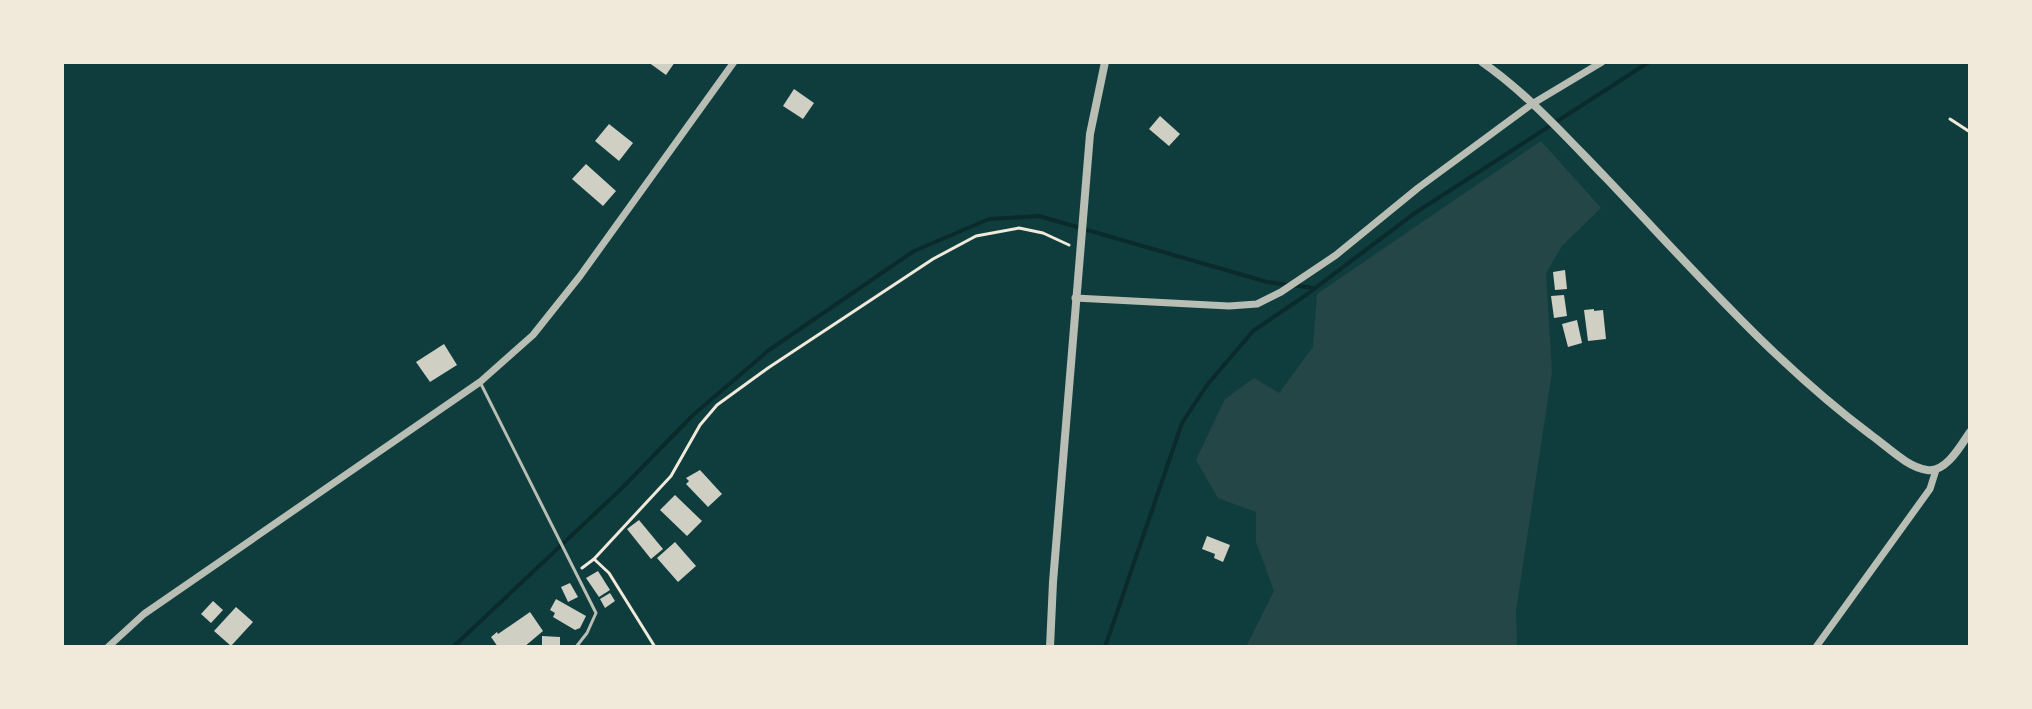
<svg xmlns="http://www.w3.org/2000/svg" width="2032" height="709" font-family="'Fira Sans Condensed',sans-serif">
<style>
.green{fill:#244646}
.lines{fill:none;stroke-linecap:round;stroke-linejoin:round}
.stream{stroke:#0a2a2b;stroke-width:4}
.building{fill:#cfcfc3}
.path{stroke:#f1e9da;stroke-width:3}
.service{stroke:#b8beb3;stroke-width:3}
.minor{stroke:#b8beb3;stroke-width:7}
.tertiary{stroke:#b8beb3;stroke-width:8}
</style>
<rect width="100%" height="100%" fill="#0f3d3e"/>
<polygon class="green" points="1541,141 1601,208 1562,246 1546,273 1552,372 1516,611 1517,647 1246,647 1274,591 1256,542 1256,512 1218,498 1196,460 1225,399 1254,378 1279,393 1313,347 1317,294"/>
<g class="lines">
<g class="stream">
<polyline points="453,647 621,489 693,415 769,350 914,251 989,219 1039,216 1267,282 1314,288"/>
<polyline points="1105,647 1182,423 1207,385 1253,331 1306,295 1415,213 1649,62"/>
</g>
</g>
<g class="building">
<polygon points="648,62 675,62 666,75"/>
<polygon points="794,89 814,103 803,119 783,106"/>
<polygon points="1160,116 1180,134 1169,146 1149,129"/>
<polygon points="609,124 633,143 619,161 595,141"/>
<polygon points="586,164 616,191 603,206 572,179"/>
<polygon points="1565,270 1567,289 1555,290 1553,272"/>
<polygon points="1564,295 1567,316 1554,318 1551,296"/>
<polygon points="1594,309 1594,311 1603,310 1606,339 1588,341 1584,310"/>
<polygon points="1577,320 1582,343 1568,347 1562,324"/>
<polygon points="444,344 457,365 430,382 416,362"/>
<polygon points="700,470 722,494 708,507 686,484 689,481 686,478"/>
<polygon points="675,495 702,521 687,536 660,510"/>
<polygon points="639,520 663,549 651,559 627,529"/>
<polygon points="1207,536 1230,545 1223,562 1214,558 1215,554 1202,549"/>
<polygon points="675,542 696,566 678,582 657,558"/>
<polygon points="598,571 610,590 599,597 586,578"/>
<polygon points="570,583 578,597 568,602 561,587"/>
<polygon points="610,593 615,601 605,608 600,599"/>
<polygon points="556,599 586,616 580,628 575,630 553,617 555,613 550,610"/>
<polygon points="213,601 223,610 211,623 201,614"/>
<polygon points="236,607 253,622 231,646 214,631"/>
<polygon points="530,612 543,631 524,647 498,647 491,637 497,632 498,634"/>
<polygon points="542,636 560,637 560,647 542,647"/>
</g>
<g class="lines">
<g class="path">
<polyline points="1950,119 1970,132"/>
<polyline points="594,559 609,573 655,647"/>
<polyline points="582,568 594,559 671,476 700,425 717,405 768,368 933,259 976,236 1019,228 1043,233 1069,245"/>
</g>
<polyline class="service" points="480,382 596,613 587,633 576,647"/>
<g class="minor">
<polyline points="1075,298 1229,306 1257,304 1281,292 1336,255 1418,188 1532,104 1602,62"/>
<polyline points="108,647 144,614 480,382 533,335 580,276 734,62"/>
<polyline points="1816,647 1930,489 1936,470"/>
</g>
<g class="tertiary">
<path d="M1482 62C1528 94 1567 138 1606 178 1691 267 1772 361 1871 435 1888 447 1907 467 1927 470 1946 473 1961 445 1970 432"/>
<polyline points="1050,647 1053,582 1090,134 1105,62"/>
</g>
</g>
<rect width="2032" height="709" fill="none" stroke="#f1e9da" stroke-width="128"/>
</svg>
